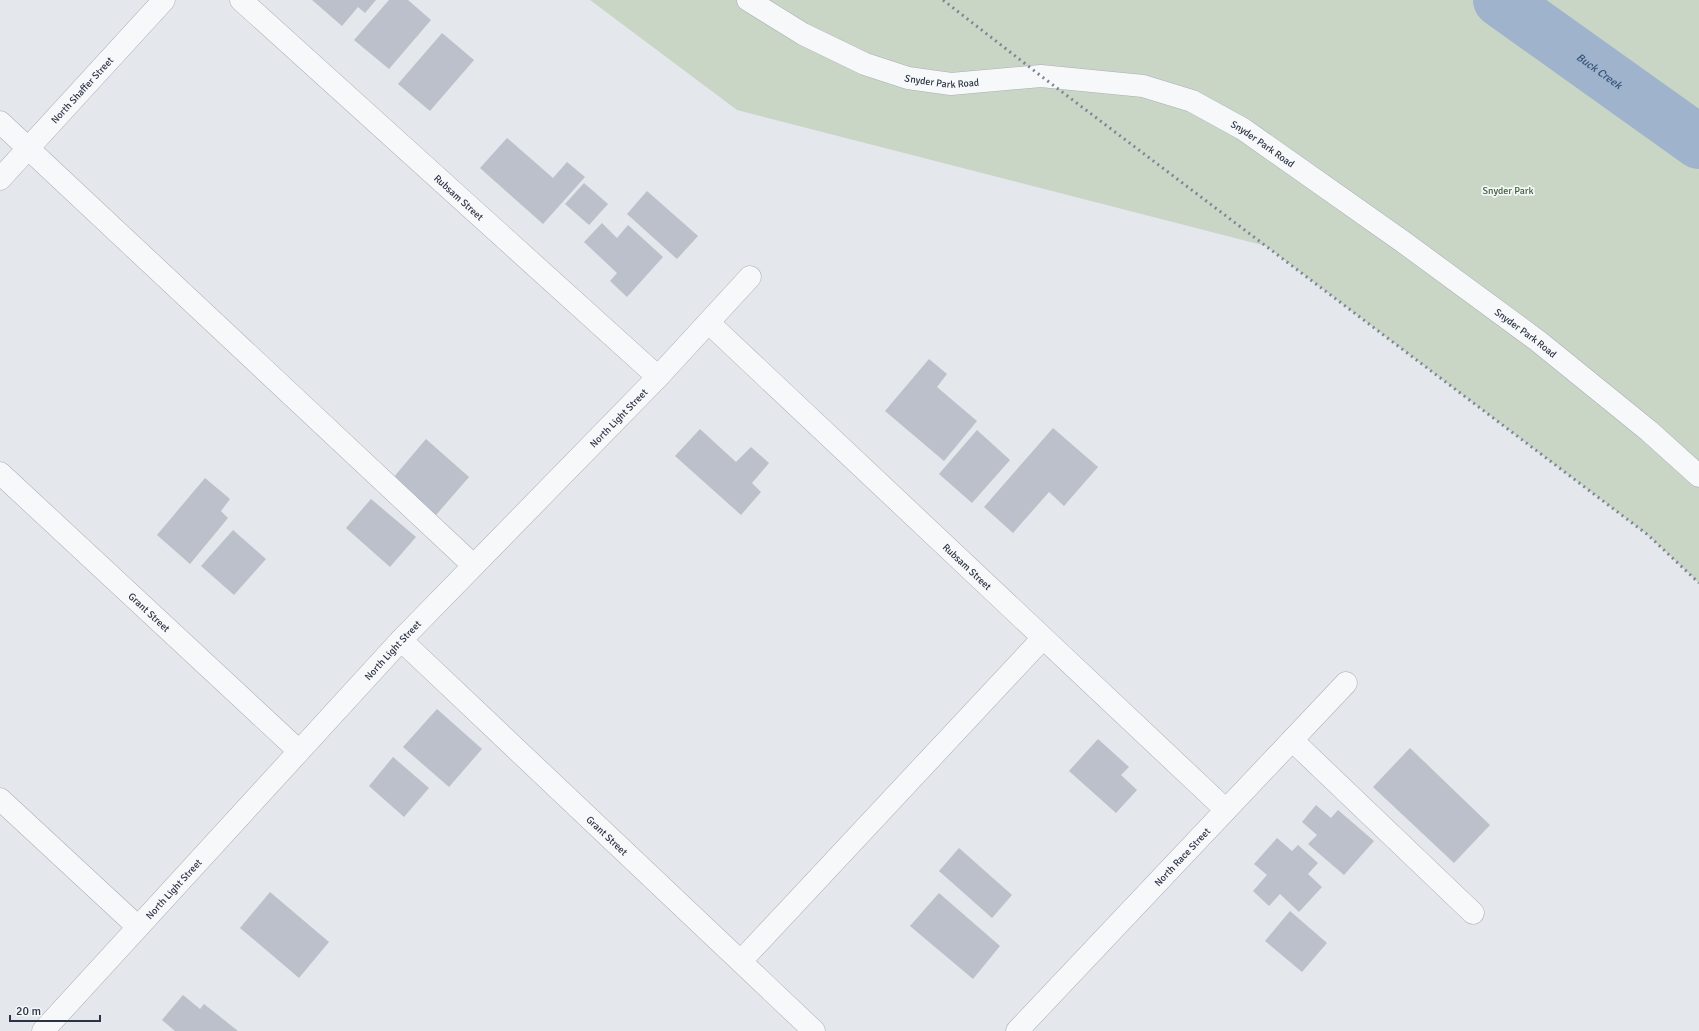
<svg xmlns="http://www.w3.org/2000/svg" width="1699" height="1031" font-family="Signika,sans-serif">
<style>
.green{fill:#c9d6c5}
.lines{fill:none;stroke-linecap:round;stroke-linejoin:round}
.river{stroke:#9fb4cc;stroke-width:54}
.building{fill:#bbc0ca}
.minor-casing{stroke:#a9aeb7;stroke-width:23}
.minor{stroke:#f7f8fa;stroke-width:22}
.rail{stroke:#7d8696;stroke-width:3;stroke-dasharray:2 4;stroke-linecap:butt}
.labels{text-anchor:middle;stroke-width:3.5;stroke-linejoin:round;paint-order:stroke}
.street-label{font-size:10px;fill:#2b3445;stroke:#f4f6f9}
.park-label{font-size:10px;fill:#3f6138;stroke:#f4f6f9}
.water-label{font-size:11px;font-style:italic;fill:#34527a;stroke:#f4f6f9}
</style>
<rect width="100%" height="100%" fill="#e4e7ec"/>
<polygon class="green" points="590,0 1699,0 1699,583 1648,535 1266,246 737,110"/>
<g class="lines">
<path class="river" id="s1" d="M1500 0 1699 142"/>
</g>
<g class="building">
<polygon points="312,0 376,0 365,13 358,7 342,26"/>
<polygon points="389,0 408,0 431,20 389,69 354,40"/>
<polygon points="442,33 474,60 430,111 398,84"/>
<polygon points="507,138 553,178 567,162 585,177 543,224 480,168"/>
<polygon points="584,183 608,204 589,225 565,204"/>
<polygon points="647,191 698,236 677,259 627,214"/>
<polygon points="602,223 617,238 628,225 663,257 627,297 610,281 617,273 584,242"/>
<polygon points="929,359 947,374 937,387 977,421 944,461 885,411"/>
<polygon points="1053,428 1098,467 1064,506 1049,492 1013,533 984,507"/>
<polygon points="700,429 736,462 751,447 769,463 752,483 761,492 741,515 675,456"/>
<polygon points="977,430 1010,460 972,503 939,474"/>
<polygon points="426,439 469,477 436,515 393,478"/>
<polygon points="205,478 230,499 221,511 228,518 190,564 157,535"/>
<polygon points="371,499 416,537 390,567 346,528"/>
<polygon points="233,530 266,559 234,595 201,566"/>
<polygon points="437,709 482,749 449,787 403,747"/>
<polygon points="1098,739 1129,767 1121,775 1137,790 1116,813 1069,771"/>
<polygon points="1410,748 1490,825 1454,863 1373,787"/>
<polygon points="393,757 429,788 404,817 369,786"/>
<polygon points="1316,805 1331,818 1338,810 1374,841 1344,875 1308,844 1317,835 1302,822"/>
<polygon points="1277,838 1292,851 1298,845 1318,863 1308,874 1322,887 1299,912 1280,894 1269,906 1253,891 1267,875 1254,864"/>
<polygon points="959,848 1012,895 992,918 939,871"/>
<polygon points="270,892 329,942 299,978 240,928"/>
<polygon points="939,893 1000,946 973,979 910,926"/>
<polygon points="1290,911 1327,943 1302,972 1265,941"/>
<polygon points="183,995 200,1009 204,1004 238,1031 175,1031 162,1020"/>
</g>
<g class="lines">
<g class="minor-casing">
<g id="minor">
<path id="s2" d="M241 0 658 377"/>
<path id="s3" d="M748 0 803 34 865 64 908 78 951 84 1041 76 1143 86 1192 101 1243 129 1402 241 1538 341 1649 431 1699 476"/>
<polyline points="0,122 473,565"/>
<path id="s4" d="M0 179 164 0"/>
<path id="s5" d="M709 323 1226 810"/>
<path id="s6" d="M0 473 299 751"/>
<path id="s7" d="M401 640 814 1031"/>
<polyline points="1292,740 1473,913"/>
<polyline points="0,799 138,927"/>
<polyline points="741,961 1043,638"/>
<path id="s8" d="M43 1031 401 640 658 377 750 277"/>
<path id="s9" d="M1017 1031 1346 683"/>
</g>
</g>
<use href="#minor" class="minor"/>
<polyline class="rail" points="943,0 1041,76 1648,535 1699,583"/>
</g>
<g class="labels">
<g class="street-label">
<text dy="4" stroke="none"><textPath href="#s3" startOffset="213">Snyder Park Road</textPath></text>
<text dy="4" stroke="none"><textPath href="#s4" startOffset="121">North Shaffer Street</textPath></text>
<text dy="4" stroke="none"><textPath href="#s3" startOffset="549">Snyder Park Road</textPath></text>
<text dy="4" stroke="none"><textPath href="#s2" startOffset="294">Rubsam Street</textPath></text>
<text dy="4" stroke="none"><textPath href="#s3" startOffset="873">Snyder Park Road</textPath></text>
<text dy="4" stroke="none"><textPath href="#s8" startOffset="841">North Light Street</textPath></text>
<text dy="4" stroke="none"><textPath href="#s5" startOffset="355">Rubsam Street</textPath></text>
<text dy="4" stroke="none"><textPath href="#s6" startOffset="204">Grant Street</textPath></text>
<text dy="4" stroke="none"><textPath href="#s8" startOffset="517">North Light Street</textPath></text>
<text dy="4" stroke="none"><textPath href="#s7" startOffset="284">Grant Street</textPath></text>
<text dy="4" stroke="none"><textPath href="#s9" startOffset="240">North Race Street</textPath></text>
<text dy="4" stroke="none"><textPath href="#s8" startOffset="193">North Light Street</textPath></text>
</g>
<g class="park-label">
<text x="1508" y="194">Snyder Park</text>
</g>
<g class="water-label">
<text dy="4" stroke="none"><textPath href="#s1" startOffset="122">Buck Creek</textPath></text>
</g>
</g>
<path d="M10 1015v6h90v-6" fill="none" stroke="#2b3445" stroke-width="2"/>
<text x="16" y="1015" font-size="12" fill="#2b3445" stroke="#f4f6f9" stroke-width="3" paint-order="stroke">20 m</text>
</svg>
